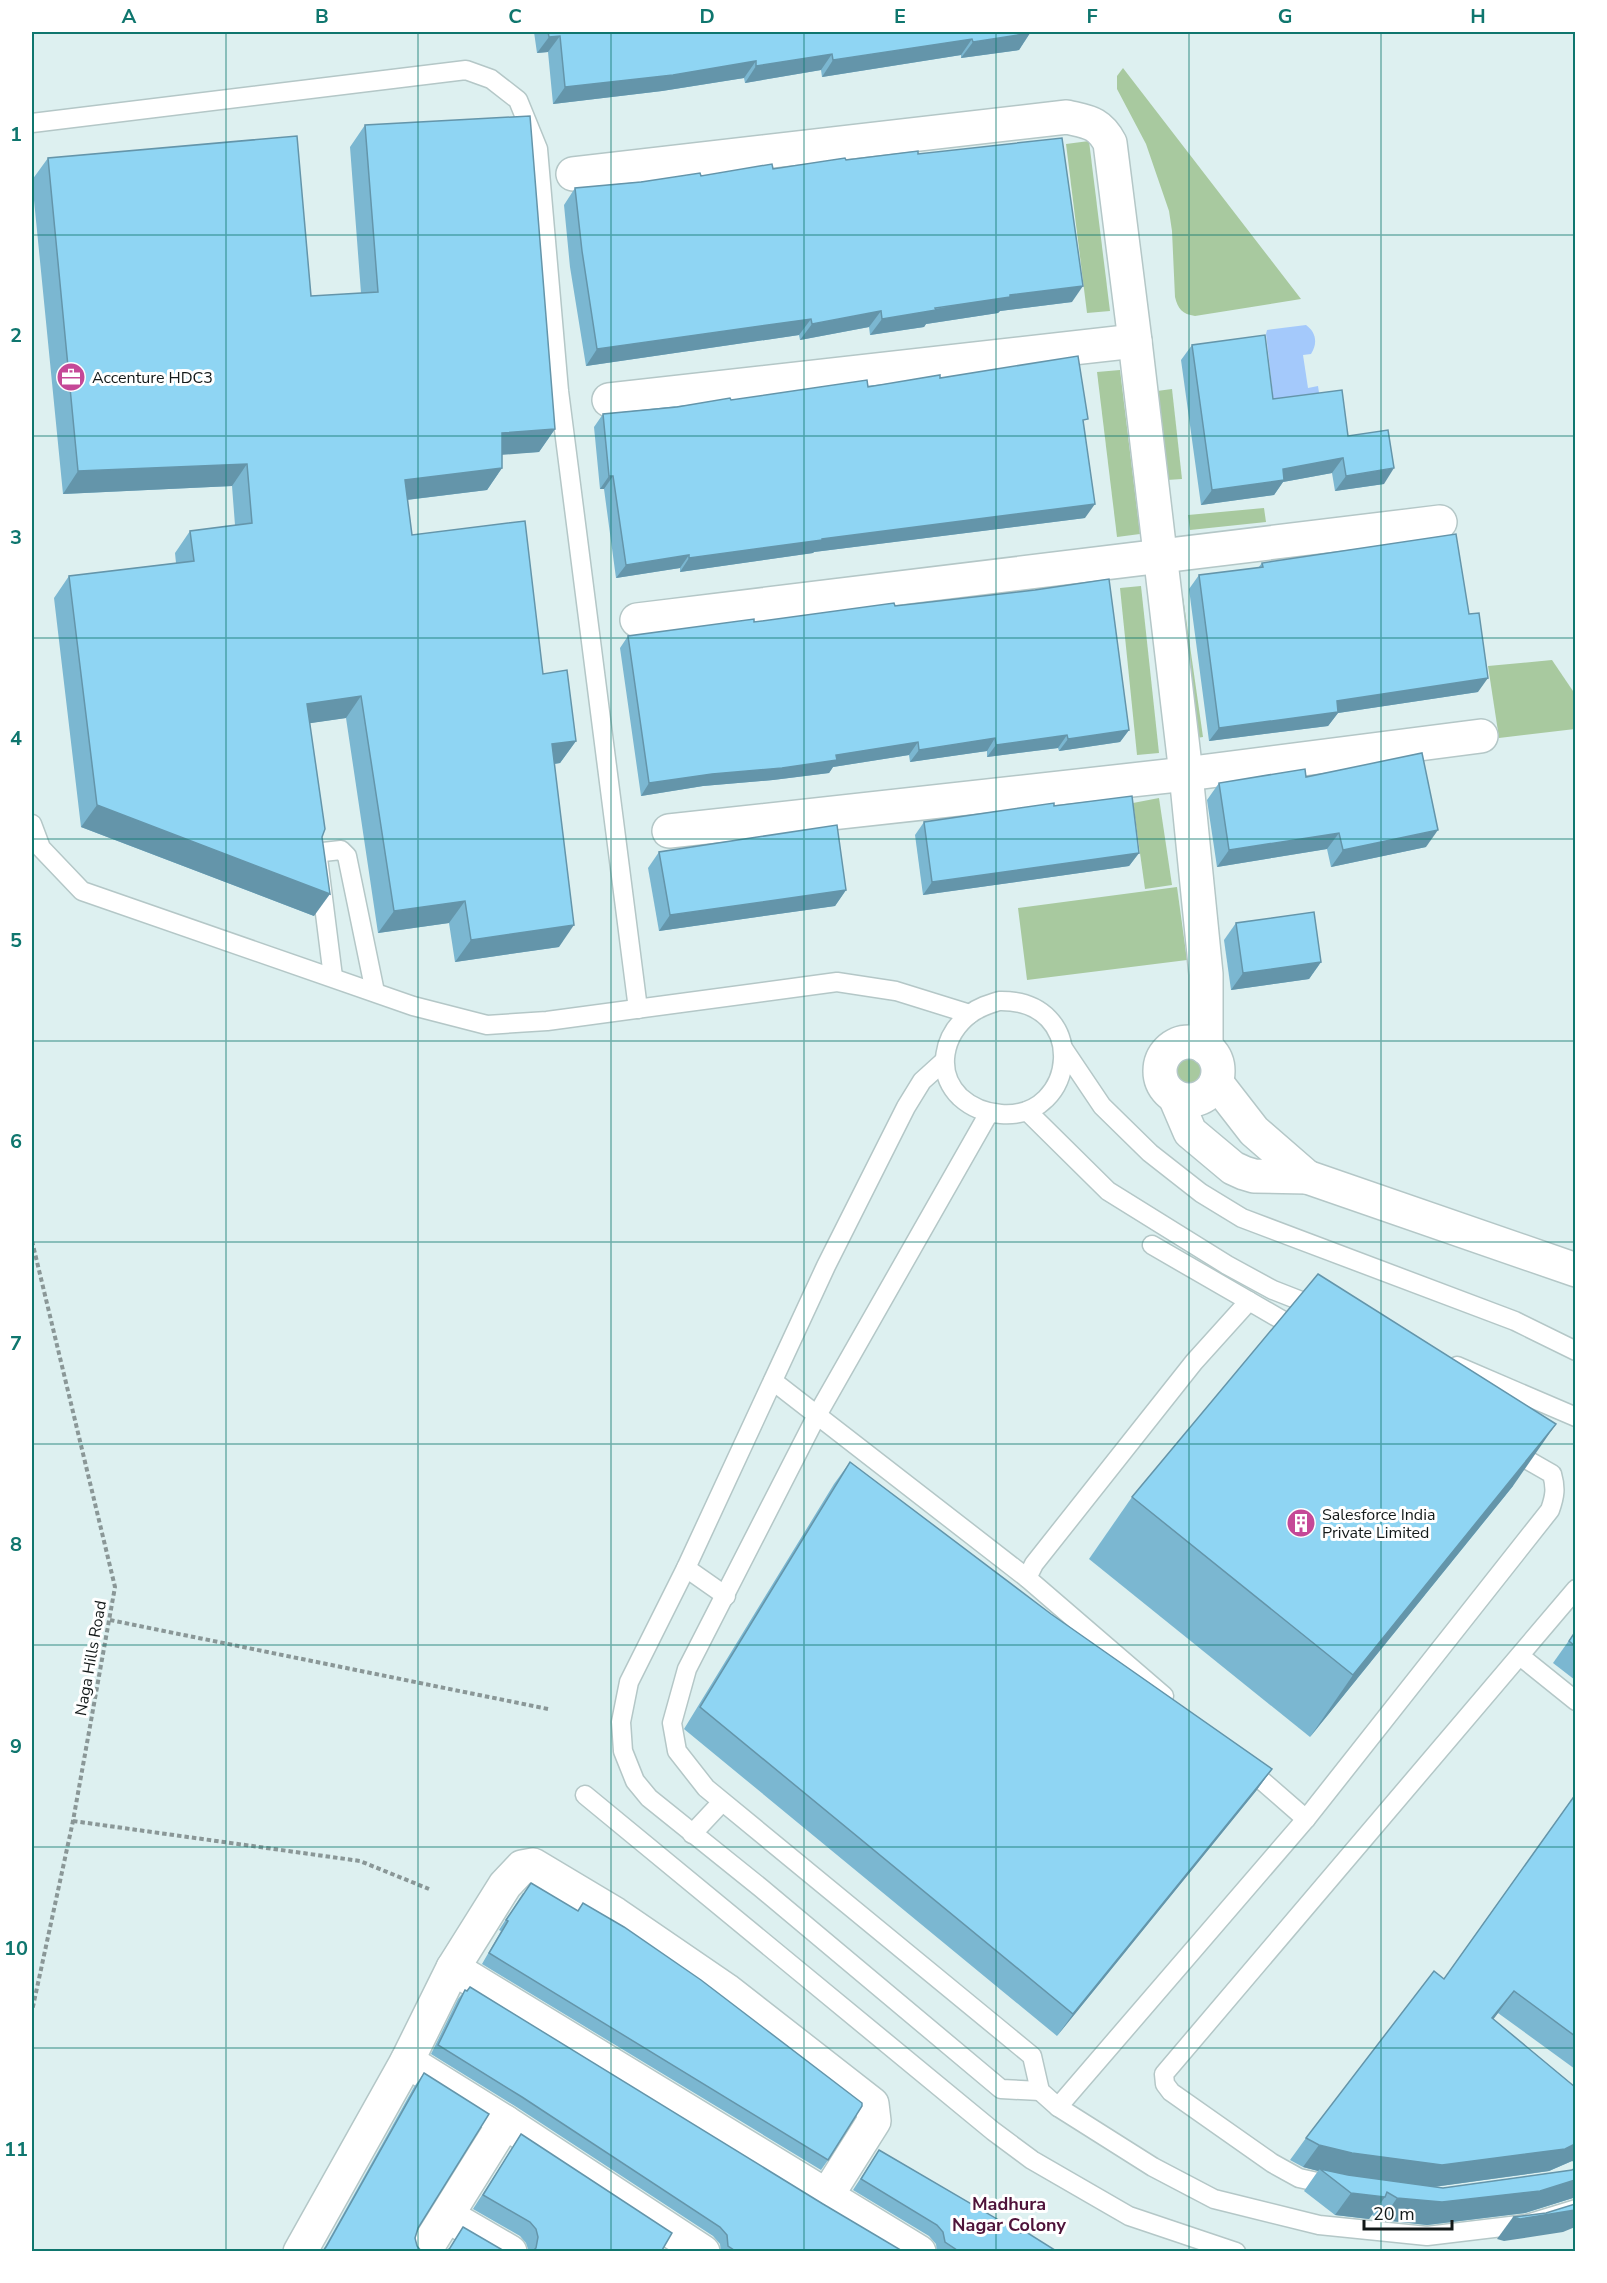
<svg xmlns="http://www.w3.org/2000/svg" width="1607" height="2283" font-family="'Nunito Sans',sans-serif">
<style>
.green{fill:#a8c99f}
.water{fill:#a4c9fb}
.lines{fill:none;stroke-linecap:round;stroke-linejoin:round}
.lane-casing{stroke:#b4c7c7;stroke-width:21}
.street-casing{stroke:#b4c7c7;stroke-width:36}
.path{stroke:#8a9797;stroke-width:4;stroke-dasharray:4.5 3;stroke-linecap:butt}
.lane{stroke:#fff;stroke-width:18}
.street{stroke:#fff;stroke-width:33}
.wall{fill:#7bb7d1}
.shaded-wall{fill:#6495aa}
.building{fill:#8fd5f3;stroke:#6495aa;stroke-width:1.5}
.grid{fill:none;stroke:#0f766e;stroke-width:1.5;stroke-opacity:0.55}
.labels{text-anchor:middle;stroke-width:6;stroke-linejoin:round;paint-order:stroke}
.poi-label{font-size:16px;fill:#131919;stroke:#fff;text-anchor:start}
.street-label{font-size:16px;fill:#131919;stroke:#fff}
.neighbourhood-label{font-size:18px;font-weight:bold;fill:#4f133a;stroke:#fff}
.neatline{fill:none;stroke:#0f766e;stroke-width:2}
.grid-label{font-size:20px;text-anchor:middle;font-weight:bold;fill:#0f766e}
</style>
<rect width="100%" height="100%" fill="#ddf0f0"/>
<g class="green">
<path d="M1123 68 1301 299 1195 316C1182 314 1178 309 1175 297L1172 231 1169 211 1146 144 1117 89V76Z"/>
<polygon points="1089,141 1110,311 1087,313 1066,144"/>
<polygon points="1120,370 1140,534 1117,537 1097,372"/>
<polygon points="1172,389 1182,479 1167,480 1157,391"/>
<polygon points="1264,508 1266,522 1190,530 1188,515"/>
<polygon points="1141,586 1159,753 1137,755 1120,588"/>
<polygon points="1183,597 1203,737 1190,739 1171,599"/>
<polygon points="1552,660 1575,694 1575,729 1499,738 1488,666"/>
<polygon points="1159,798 1172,885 1145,889 1133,803"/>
<polygon points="1177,887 1187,960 1027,980 1018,908"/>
<circle cx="1190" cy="1074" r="16"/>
</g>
<path class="water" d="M1306 325C1316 332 1318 343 1311 354L1303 355 1308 388 1318 386 1321 406 1277 431 1266 334 1267 330Z"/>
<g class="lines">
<g class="lane-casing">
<g id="lane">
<polyline points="32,123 466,70 491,79 518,100 538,149 559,391 638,1009"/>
<polyline points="32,824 41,848 82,891 413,1006 487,1025 547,1021 837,982 896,991 970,1014"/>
<polyline points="333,977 318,858 323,852 341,850 347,856 375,992"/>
<path d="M999 1001C1090 999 1078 1120 1001 1114 986 1113 971 1107 960 1097 935 1072 943 1035 970 1014 979 1007 989 1004 999 1001Z"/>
<polyline points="1063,1048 1102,1106 1150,1153 1201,1193 1242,1218 1515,1321 1576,1351"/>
<polyline points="943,1062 922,1081 906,1107 826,1266 686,1568 629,1682 621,1722 623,1751 635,1781 649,1798 761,1888 1001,2089 1040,2091"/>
<polyline points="1027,1111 1108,1191 1227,1265 1273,1290 1319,1308"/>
<polyline points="989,1113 816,1417 687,1669 672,1723 677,1751 706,1788 1032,2056 1040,2091 1058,2107 1153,2167 1214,2199 1319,2225 1427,2236 1527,2224 1576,2209"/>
<polyline points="1152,1245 1249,1301"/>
<polyline points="1457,1366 1576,1417"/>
<polyline points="773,1381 1027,1578 1164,1696"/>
<polyline points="686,1568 726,1596"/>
<polyline points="1027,1578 1034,1564 1194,1362 1249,1301 1301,1331"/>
<polyline points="1520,1656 1576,1701"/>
<polyline points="1244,1765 1306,1819"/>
<polyline points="585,1795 993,2131 1032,2160 1129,2216 1236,2252"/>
<polyline points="692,1834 722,1802"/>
<path d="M1058 2107 1306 1819 1550 1510C1555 1496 1556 1488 1552 1474L1510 1450"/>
<polyline points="1335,2186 1299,2178 1272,2163 1171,2092 1165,2084 1164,2074 1576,1589"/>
</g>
</g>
<g class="street-casing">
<g id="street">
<path d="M573 174 1067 117C1088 122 1099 122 1110 143L1135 341 1186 774 1206 974V1048"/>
<polyline points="609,400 1135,341"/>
<polyline points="637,620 1440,522"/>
<polyline points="669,831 1186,774 1481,736"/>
<circle cx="1189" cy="1071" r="29"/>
<polyline points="1216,1082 1254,1131 1307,1177"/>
<polyline points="1175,1097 1190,1132 1233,1168 1244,1173 1254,1176 1307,1177 1576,1270"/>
<polyline points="453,1968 919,2252"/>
<polyline points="407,2061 505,2122 424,2252"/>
<polyline points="505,2122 703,2252"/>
<polyline points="448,2216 510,2252"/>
<polyline points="300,2252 407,2061 453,1968 505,1885 522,1867 533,1865 615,1914 726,1990 872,2104 874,2121 826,2197"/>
</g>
</g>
<g class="path">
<polyline points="32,1241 115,1587 73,1821 32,2011"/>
<polyline points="110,1620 548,1709"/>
<polyline points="73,1821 360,1861 429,1889"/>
</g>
<use href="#lane" class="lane"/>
<use href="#street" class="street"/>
</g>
<g class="wall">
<polygon points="534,32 1030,32 1030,33 1019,50 961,58 961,55 822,77 821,70 745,83 744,78 662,91 553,104 548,52 537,53"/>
<polygon points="365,125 555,429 539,452 502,454 502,468 487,490 407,500 412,535 543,674 576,741 560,763 555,764 559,947 455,962 449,923 378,933 346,718 310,723 322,837 314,916 81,827 54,598 69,576 176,563 175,553 190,531 235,525 232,486 63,494 32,180 48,158 311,296 361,293 350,147"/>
<polygon points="918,154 1072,302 1000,311 998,313 926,324 924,327 870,335 869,327 800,340 799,335 586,366 570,267 564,205 575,188 773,169 846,160"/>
<polygon points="1192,345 1273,399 1348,436 1384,484 1335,491 1332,473 1283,482 1274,495 1201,505 1181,360"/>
<polygon points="940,378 1084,425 1085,518 814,552 813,553 680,572 680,568 616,578 604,489 600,489 594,427 603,414"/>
<polygon points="1262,563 1478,692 1338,713 1328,726 1209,741 1189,589 1199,575 1258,568"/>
<polygon points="895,606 1129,730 1120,742 1059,751 1058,748 987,757 987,751 910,762 909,755 833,767 829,773 773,780 703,786 641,796 620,648 628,636"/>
<polygon points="1306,777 1426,847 1331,867 1327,849 1217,867 1207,800 1219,783"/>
<polygon points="1054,806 1139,853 1129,866 923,895 915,835 924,822"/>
<polygon points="659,852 846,890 835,906 659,931 648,868"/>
<polygon points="1236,923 1321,962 1309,979 1231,990 1224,940"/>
<polygon points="850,1462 1051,1614 1272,1769 1256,1791 1057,2036 684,1729 834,1484"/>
<polygon points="1513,1486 1310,1737 1089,1559 1132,1497"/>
<polygon points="1575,1632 1575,1680 1553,1663"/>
<polygon points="1575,1795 1575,2069 1498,2013 1493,2019 1575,2087 1575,2162 1572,2161 1549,2171 1433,2187 1443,2188 1572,2170 1575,2168 1575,2199 1573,2198 1525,2213 1427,2225 1382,2220 1372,2215 1369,2219 1335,2215 1304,2191 1318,2171 1303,2167 1290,2160 1306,2138 1444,1979"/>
<polygon points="523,1893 578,1911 583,1903 828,2160 821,2170 482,1964 501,1931 499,1930"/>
<polygon points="465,1990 823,2204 904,2252 721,2252 720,2244 713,2236 515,2106 431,2054 458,1999"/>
<polygon points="424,2073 418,2228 415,2238 417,2246 322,2252 414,2087"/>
<polygon points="521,2134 661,2252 529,2252 526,2243 520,2236 473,2209"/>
<polygon points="879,2150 1020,2233 1058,2252 937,2252 936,2244 929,2236 853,2190"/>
</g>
<g class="shaded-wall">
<polygon points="1030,33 1019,50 961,58 973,42"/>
<polygon points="560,36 548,52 537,53 549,37"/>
<polygon points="972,39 961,55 822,77 833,60"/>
<polygon points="832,54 821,70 745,83 756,66"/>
<polygon points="756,61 744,78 662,91 553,104 565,87"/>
<polygon points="1083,286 1072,302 1000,311 998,313 926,324 924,327 870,335 882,319 1010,295"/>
<polygon points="881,311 869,327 800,340 812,324"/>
<polygon points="811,319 799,335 586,366 597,349"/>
<polygon points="555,429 539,452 487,456 502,433"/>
<polygon points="1343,458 1332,473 1283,482 1274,495 1201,505 1212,490 1283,469"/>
<polygon points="247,464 232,486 63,494 78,471"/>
<polygon points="502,468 487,490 389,502 405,480"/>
<polygon points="1394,468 1384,484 1335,491 1346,476"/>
<polygon points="609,476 613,476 604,489 600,489"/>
<polygon points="1095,504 1085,518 814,552 813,553 680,572 689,558 822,539"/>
<polygon points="689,555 680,568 616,578 626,565"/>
<polygon points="1488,678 1478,692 1338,713 1328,726 1209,741 1219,728 1337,701"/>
<polygon points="361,696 346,718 291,726 307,704"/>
<polygon points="1129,730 1120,742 1059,751 1068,739"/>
<polygon points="1067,735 1058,748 987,757 996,745"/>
<polygon points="995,738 987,751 910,762 919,750"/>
<polygon points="576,741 560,763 537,766 552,744"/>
<polygon points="918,742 909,755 833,767 829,773 773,780 703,786 641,796 649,783"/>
<polygon points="97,805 330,894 314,916 81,827"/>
<polygon points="1438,830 1426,847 1331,867 1343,850"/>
<polygon points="1339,833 1327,849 1217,867 1229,850"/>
<polygon points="1139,853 1129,866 923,895 932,882"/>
<polygon points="846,890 835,906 659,931 670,915"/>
<polygon points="465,901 449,923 378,933 394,911"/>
<polygon points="574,925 559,947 455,962 471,940"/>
<polygon points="1321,962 1309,979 1231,990 1243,973"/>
<polygon points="1556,1424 1513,1486 1310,1737 1353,1675"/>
<polygon points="1272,1769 1256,1791 1057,2036 1073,2014"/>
<polygon points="1514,1991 1498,2013 1477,2041 1492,2018"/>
<polygon points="1575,2144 1575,2162 1572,2161 1549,2171 1426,2188 1336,2175 1320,2169 1318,2171 1303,2167 1319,2145"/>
<polygon points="1575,2180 1575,2199 1573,2198 1525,2213 1427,2225 1382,2220 1397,2198"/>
<polygon points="1351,2193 1385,2197 1369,2219 1335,2215"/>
<polygon points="1575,2210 1575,2227 1563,2232 1504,2241 1497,2239 1513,2217"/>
</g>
<g class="building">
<polygon points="548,32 1030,32 1030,33 973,42 972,39 833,60 832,54 756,66 756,61 673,75 565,87 560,36 549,37"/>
<polygon points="530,116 555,429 502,433 502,468 405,480 412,535 525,521 543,674 567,670 576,741 552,744 574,925 471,940 465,901 394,911 361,696 307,704 325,829 322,837 330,894 97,805 69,576 194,561 190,531 252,523 247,464 78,471 48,158 297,136 311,296 378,292 365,125"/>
<polygon points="1062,138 1083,286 1010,295 1010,297 935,308 936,310 882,319 881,311 812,324 811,319 597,349 582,251 575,188 641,182 700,173 701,176 772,164 773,169 845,158 846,160 918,151 918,154"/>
<polygon points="1265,335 1273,399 1342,390 1348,436 1388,430 1394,468 1346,476 1343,458 1283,469 1284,480 1212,490 1192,345"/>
<polygon points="1078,356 1088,419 1083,420 1095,504 822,539 822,540 689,558 689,555 626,565 613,476 609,476 603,414 677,407 730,398 731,400 867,380 868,387 940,375 940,378"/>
<polygon points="1456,534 1469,614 1479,613 1488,678 1337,701 1338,712 1219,728 1199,575 1263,567 1262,563"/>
<polygon points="1109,579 1129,730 1068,739 1067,735 996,745 995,738 919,750 918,742 836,755 837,760 782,768 712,774 649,783 628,636 754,619 754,622 894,603 895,606 1035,590"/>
<polygon points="1422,753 1438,830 1343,850 1339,833 1229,850 1219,783 1305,769 1306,777"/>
<polygon points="1132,796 1139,853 932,882 924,822 1054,803 1054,806"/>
<polygon points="837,825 846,890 670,915 659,852"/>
<polygon points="1314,912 1321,962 1243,973 1236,923"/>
<polygon points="1318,1274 1556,1424 1353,1675 1132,1497"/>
<polygon points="850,1462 1051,1614 1272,1769 1073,2014 700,1707"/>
<polygon points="1575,1632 1575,1646 1569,1641"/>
<polygon points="1575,1795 1575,2036 1514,1991 1492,2018 1575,2087 1575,2144 1565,2149 1442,2165 1352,2153 1319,2145 1306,2138 1434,1971 1444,1979"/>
<polygon points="531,1883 578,1911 583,1903 624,1927 701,1980 862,2103 862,2106 828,2160 489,1953 508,1921 506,1920"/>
<polygon points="470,1987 823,2204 904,2252 737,2252 728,2246 727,2235 720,2227 522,2097 438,2045 465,1990 467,1991"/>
<polygon points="424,2073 489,2114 418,2228 415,2238 417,2246 422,2252 322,2252 326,2247"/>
<polygon points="521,2134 672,2233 661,2252 532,2252 536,2248 538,2237 536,2229 530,2222 483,2195"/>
<polygon points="879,2150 1021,2233 1023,2230 1058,2252 960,2252 945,2242 943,2232 937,2225 861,2179"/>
<polygon points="1575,2168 1575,2180 1540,2191 1442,2202 1397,2198 1387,2192 1385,2197 1351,2193 1320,2169 1348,2175 1443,2188 1572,2170"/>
<polygon points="1575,2204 1575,2210 1520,2219 1513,2217 1546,2213"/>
<polygon points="463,2227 506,2252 446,2252 450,2248"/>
</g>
<path class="grid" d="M226 32V2252M418 32V2252M611 32V2252M804 32V2252M996 32V2252M1189 32V2252M1381 32V2252M32 235H1576M32 436H1576M32 638H1576M32 839H1576M32 1041H1576M32 1242H1576M32 1444H1576M32 1645H1576M32 1847H1576M32 2048H1576"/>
<defs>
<g id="office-disc" transform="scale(1.5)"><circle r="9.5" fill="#c54897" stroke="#fff"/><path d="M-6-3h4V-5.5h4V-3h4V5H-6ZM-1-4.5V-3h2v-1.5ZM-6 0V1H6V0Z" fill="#fff"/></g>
<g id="building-disc" transform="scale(1.5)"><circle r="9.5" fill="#c54897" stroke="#fff"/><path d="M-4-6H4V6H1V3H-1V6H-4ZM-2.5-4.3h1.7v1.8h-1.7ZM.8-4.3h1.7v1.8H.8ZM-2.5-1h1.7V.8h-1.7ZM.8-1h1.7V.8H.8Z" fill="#fff"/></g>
</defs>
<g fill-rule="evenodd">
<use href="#office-disc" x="71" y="377"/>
<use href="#building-disc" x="1301" y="1523"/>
</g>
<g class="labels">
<g class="poi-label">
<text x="92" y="383">Accenture HDC3</text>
<text x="1322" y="1520">Salesforce India<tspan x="1322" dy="18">Private Limited</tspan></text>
</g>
<g class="street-label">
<text transform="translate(90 1658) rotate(-80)" y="6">Naga Hills Road</text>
</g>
<g class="neighbourhood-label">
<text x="1009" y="2210">Madhura<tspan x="1009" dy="21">Nagar Colony</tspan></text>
</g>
</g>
<rect width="1607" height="2283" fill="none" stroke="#ffffff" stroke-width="66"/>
<path d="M1364 2220v9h88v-9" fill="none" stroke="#131919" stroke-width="3"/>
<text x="1373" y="2220" font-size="18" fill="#131919" stroke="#ffffff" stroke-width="4.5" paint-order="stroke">20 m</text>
<rect x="33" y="33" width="1541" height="2217" class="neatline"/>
<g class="grid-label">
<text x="129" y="23">A</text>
<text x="322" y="23">B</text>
<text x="515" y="23">C</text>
<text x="707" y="23">D</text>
<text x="900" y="23">E</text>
<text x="1092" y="23">F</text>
<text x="1285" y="23">G</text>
<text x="1478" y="23">H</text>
<text x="16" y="141">1</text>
<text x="16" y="342">2</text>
<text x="16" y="544">3</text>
<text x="16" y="745">4</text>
<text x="16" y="947">5</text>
<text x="16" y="1148">6</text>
<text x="16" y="1350">7</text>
<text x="16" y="1551">8</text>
<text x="16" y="1753">9</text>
<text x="16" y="1955">10</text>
<text x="16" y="2156">11</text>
</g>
</svg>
